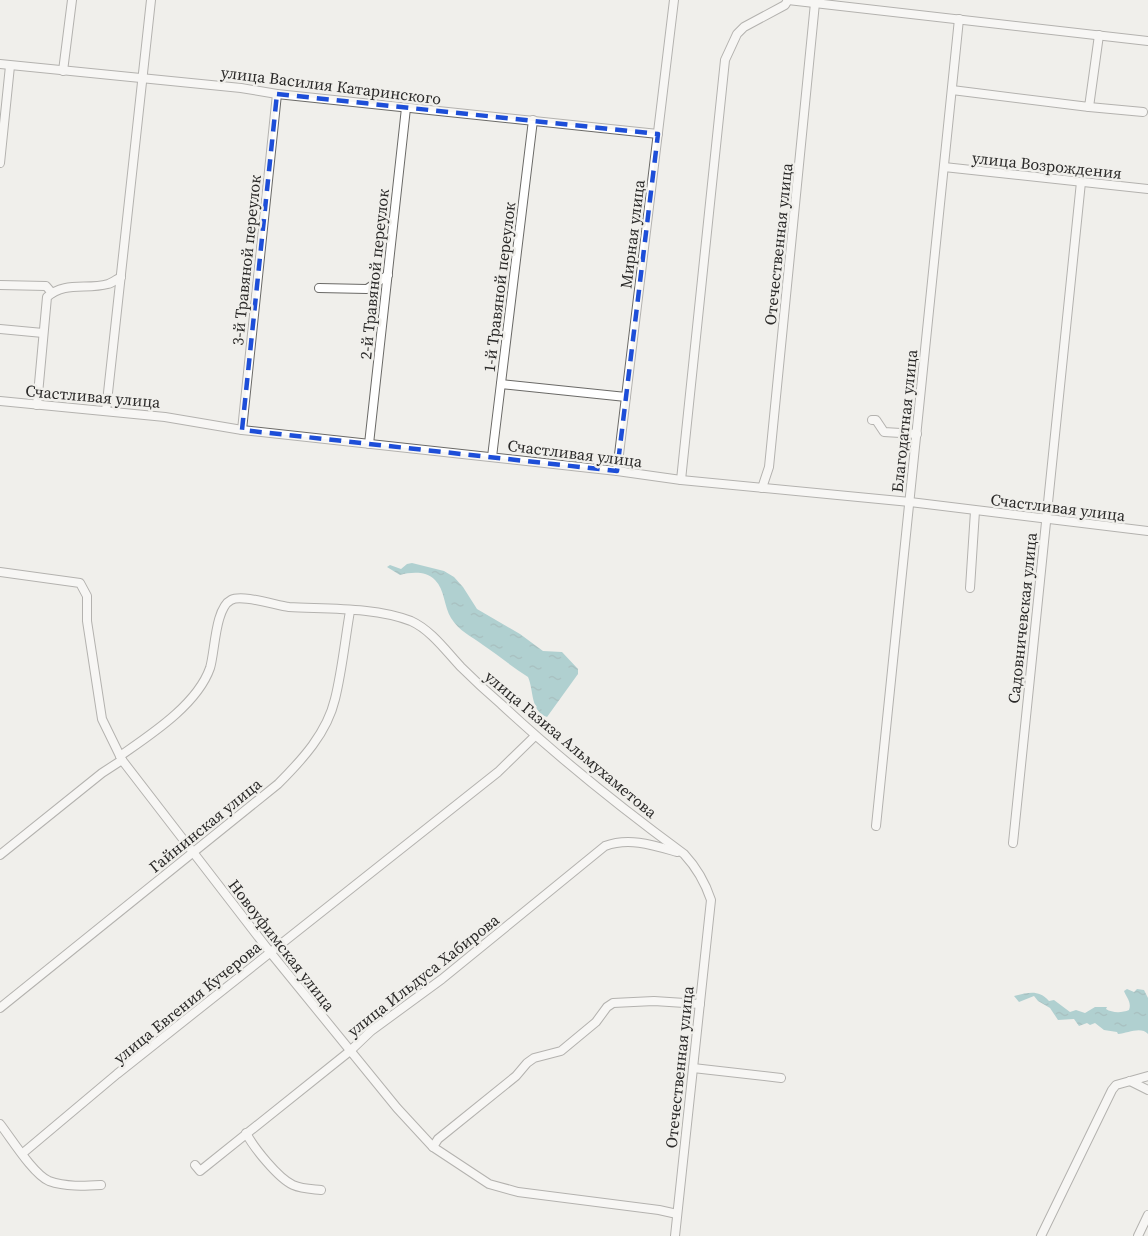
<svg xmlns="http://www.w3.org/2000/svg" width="1148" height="1236" font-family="'Source Serif 4',serif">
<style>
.water{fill:url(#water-ripples)}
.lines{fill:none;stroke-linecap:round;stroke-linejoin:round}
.street-casing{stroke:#6a6966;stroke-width:10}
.street{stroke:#fff;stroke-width:8}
.marked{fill:none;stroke:#1d4ed8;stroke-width:4.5;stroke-dasharray:12 8;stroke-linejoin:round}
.labels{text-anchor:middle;stroke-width:5;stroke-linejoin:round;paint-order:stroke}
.street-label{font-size:16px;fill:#2a2928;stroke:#f0efeb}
</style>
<defs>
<pattern id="water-ripples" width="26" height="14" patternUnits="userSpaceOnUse" patternTransform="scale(1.5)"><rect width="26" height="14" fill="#63abb0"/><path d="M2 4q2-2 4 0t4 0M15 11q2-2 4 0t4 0" fill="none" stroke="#528b8f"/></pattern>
</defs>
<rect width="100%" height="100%" fill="#f0efeb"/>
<g class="water">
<path d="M412 563 444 571 454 577 463 587 477 609 520 634 543 651 562 652 578 669V674L547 717C530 711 534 690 528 677 512 667 498 655 483 645 471 636 459 631 451 618 444 607 445 590 435 580 426 571 412 572 400 575L387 567 390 565 401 569 407 564Z"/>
<path d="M1127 989 1134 992 1137 989 1144 990 1148 998V1034C1141 1026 1128 1033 1118 1034L1117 1032 1104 1030 1095 1023 1090 1025 1087 1023 1079 1026 1074 1019 1058 1020 1050 1008 1038 1001 1034 996 1019 1002 1014 996C1028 993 1038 989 1049 1001L1054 1000 1070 1012 1076 1010 1085 1013 1095 1007H1107L1106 1009C1112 1013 1122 1013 1129 1010 1132 1002 1126 997 1124 991Z"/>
</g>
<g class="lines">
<g class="street-casing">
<g id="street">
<polyline points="788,0 1148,41"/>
<polyline points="0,64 241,88 277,94 658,134"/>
<polyline points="63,71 72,0"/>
<polyline points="952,90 1089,107 1099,35"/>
<polyline points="1089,107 1143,112"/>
<polyline points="0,163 10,66"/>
<polyline points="944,167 1148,189"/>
<polyline points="0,285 46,286 52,293"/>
<polyline points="319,288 367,289 388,275"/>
<polyline points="0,329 43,333"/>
<polyline points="501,384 626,397"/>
<polyline points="0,401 165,417 242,430 617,471 681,480 910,502 1148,531"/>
<path d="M37 405 47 297C65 281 86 290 108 284 112 283 117 279 121 277"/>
<polyline points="106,411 151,0"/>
<polyline points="872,420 876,420 884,432 917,434"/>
<polyline points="242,430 277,94"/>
<polyline points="369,444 406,108"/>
<polyline points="492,457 533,120"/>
<polyline points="617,471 674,0"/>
<polyline points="681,480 725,60 737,34 744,27 785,5 788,0"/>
<polyline points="762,488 769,467 815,3"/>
<polyline points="0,572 80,583 87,596 87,621 102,719 122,760 270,952 397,1108 433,1147 489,1184 518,1192 659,1210 677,1214"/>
<polyline points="970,588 975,511"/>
<path d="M120 756C150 735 197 705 210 668 215 652 215 608 231 600 242 594 275 605 289 607 327 609 376 607 411 621 431 630 446 651 461 667 474 680 487 692 501 704 559 758 620 807 684 854 697 868 705 882 711 900L675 1236"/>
<polyline points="876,826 959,19"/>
<polyline points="1013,843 1081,182"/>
<polyline points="0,855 102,773 122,760"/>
<path d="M0 1008 278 784C302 760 327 733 335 699 342 671 345 640 350 611"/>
<polyline points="693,1068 781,1078"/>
<polyline points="1130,1081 1148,1090"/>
<path d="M0 1124C11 1138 33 1174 49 1181 66 1187 84 1186 101 1185"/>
<path d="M246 1133C254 1148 278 1178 293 1185 302 1189 312 1189 321 1190"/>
<polyline points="433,1147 438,1139 516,1076 527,1063 534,1058 561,1051 596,1022 607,1007 613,1003 654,1001 700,1004"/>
<polyline points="23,1153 117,1074 498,772 535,736"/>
<path d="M195 1165 200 1171 350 1051 371 1031 442 979 605 846C629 837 653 845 677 852"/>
<polyline points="1041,1236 1112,1090 1116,1085 1148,1076"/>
<polyline points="1138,1236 1148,1215"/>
</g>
</g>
<use href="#street" class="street"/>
</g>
<path d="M0 0H1148V1236H0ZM277 94 658 134 617 471 242 430Z" fill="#f0efeb" fill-opacity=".55" fill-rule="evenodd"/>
<path class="marked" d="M277 94 658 134 617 471 242 430Z"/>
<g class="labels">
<g class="street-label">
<text transform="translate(331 85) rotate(7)" y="6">улица Василия Катаринского</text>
<text transform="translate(1047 165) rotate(6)" y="6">улица Возрождения</text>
<text transform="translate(632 234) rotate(-83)" y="6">Мирная улица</text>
<text transform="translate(778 244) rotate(-84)" y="6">Отечественная улица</text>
<text transform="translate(246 260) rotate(-84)" y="6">3-й Травяной переулок</text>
<text transform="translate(374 274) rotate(-84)" y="6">2-й Травяной переулок</text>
<text transform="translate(499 287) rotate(-83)" y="6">1-й Травяной переулок</text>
<text transform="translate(93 396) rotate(5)" y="6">Счастливая улица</text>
<text transform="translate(904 421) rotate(-84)" y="6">Благодатная улица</text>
<text transform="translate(575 453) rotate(7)" y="6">Счастливая улица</text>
<text transform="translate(1058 507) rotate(7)" y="6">Счастливая улица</text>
<text transform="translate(1022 618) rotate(-84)" y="6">Садовничевская улица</text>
<text transform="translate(571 744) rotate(40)" y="6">улица Газиза Альмухаметова</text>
<text transform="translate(205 825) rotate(-39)" y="6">Гайнинская улица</text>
<text transform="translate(282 945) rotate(52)" y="6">Новоуфимская улица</text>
<text transform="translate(423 975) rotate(-38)" y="6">улица Ильдуса Хабирова</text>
<text transform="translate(187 1002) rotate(-39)" y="6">улица Евгения Кучерова</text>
<text transform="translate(679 1067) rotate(-84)" y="6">Отечественная улица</text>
</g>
</g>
</svg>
